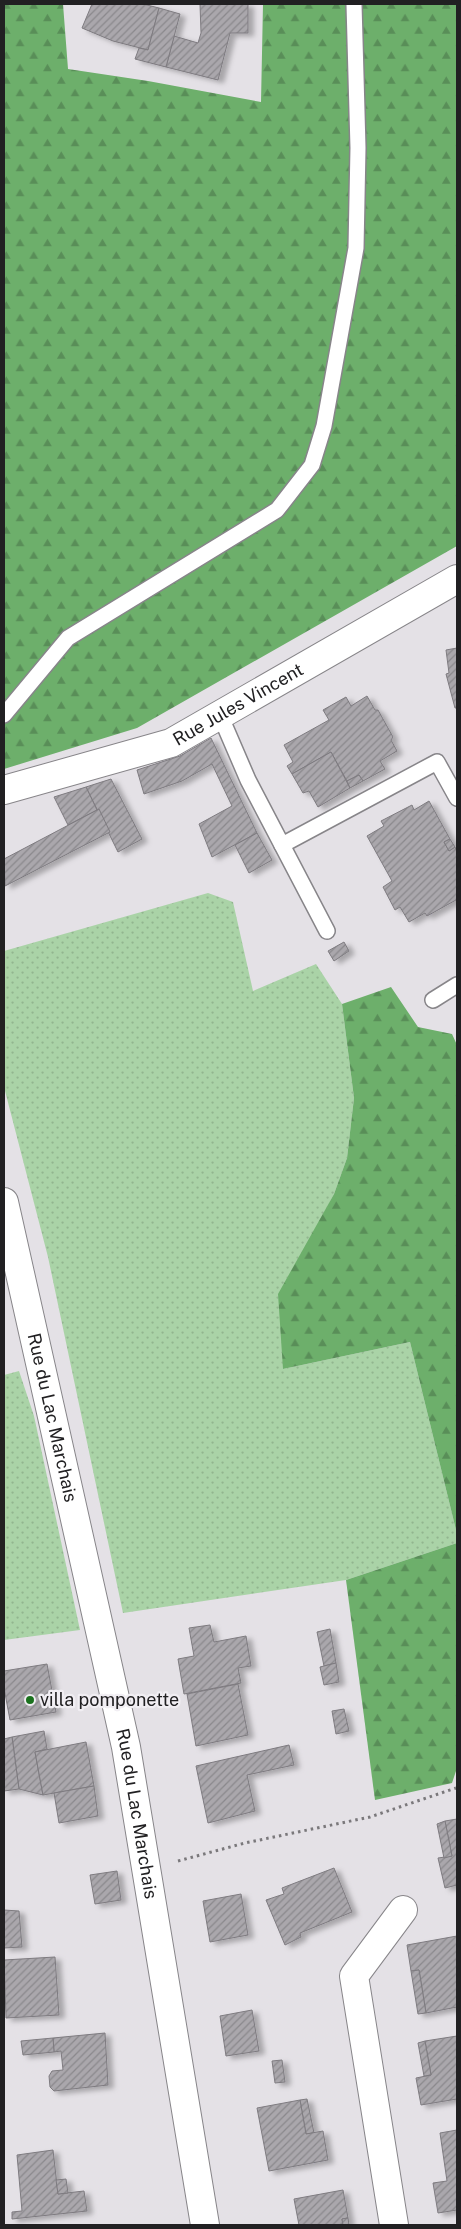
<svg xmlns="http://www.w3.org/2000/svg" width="461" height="2229" font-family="'Public Sans',sans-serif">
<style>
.grass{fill:url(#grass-dots)}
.forest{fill:url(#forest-firs)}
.building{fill:url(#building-hatch);stroke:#7e7b80;filter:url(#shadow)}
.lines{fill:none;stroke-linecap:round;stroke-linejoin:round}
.lane-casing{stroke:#878589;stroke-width:18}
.street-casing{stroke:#878589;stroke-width:30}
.path{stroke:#7a787b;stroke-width:3;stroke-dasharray:2.5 4;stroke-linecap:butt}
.lane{stroke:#fff;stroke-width:15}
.street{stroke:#fff;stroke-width:28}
.poi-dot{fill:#1b721e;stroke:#f1eef3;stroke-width:2}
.labels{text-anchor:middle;stroke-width:4.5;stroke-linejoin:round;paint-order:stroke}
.street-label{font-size:18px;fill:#212022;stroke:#f1eef3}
.poi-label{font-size:18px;fill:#212022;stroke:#f1eef3;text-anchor:start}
</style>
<defs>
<pattern id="grass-dots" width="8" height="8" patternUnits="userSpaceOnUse" patternTransform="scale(1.25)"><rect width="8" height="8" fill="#aad3a7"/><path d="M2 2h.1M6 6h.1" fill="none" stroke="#92b58f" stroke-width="1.8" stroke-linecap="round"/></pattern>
<pattern id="forest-firs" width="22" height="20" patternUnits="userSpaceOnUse" patternTransform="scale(1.25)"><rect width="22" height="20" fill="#6daf6b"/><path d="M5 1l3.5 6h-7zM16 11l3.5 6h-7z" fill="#598e58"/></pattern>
<pattern id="building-hatch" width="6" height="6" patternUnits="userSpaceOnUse" patternTransform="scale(1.25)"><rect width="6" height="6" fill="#aaa7ac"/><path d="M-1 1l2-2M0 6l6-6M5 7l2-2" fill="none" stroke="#8a888c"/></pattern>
<filter id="shadow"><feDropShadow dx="5.5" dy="3" stdDeviation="2.5" flood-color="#0004"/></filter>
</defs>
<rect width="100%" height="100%" fill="#e4e1e6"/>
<g class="grass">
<polygon points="208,893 233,902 253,991 316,964 342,1004 354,1098 347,1158 334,1194 314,1232 283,1369 410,1342 457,1534 457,1543 346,1580 123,1613 48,1257 4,1087 4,951"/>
<polygon points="19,1371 34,1416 80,1630 4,1640 4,1375"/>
</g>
<g class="forest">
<polygon points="4,4 63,4 68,69 148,81 261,102 263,4 457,4 457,546 137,728 4,769"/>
<polygon points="391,987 418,1027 452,1034 457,1045 457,1534 410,1342 283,1369 278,1294 334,1194 347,1158 354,1098 342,1004"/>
<polygon points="457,1543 457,1768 452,1783 375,1800 346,1580"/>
</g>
<g class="building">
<polygon points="92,4 143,4 159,8 148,50 113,41 82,28"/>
<polygon points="200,4 248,4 248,33 230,33 218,80 166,67 174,36 198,43 201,33"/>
<polygon points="159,8 180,14 166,67 135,59 139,48 148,50"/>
<polygon points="457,648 457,708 455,708 446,674 449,673 446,650"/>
<polygon points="367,696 375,710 378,710 393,737 391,740 397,751 380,761 385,769 363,781 359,775 347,781 331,752 292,774 287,766 293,762 284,745 329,720 323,710 346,697 351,706"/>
<polygon points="211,738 257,833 212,857 199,824 232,806 212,764 182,781 144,794 137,770 180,756"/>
<polygon points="331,752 350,788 318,807 309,791 303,793 292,774"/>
<polygon points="359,775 363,781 350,788 347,781"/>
<polygon points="111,779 142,839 118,852 86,787"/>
<polygon points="86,787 97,810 68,825 54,797"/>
<polygon points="429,801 450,839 444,842 449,851 455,847 457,852 457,896 456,900 427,916 425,913 409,922 400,907 395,910 383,887 392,881 367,836 384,826 381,821 412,805 414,810"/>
<polygon points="99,809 110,832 5,886 4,859"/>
<polygon points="257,833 272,860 249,873 235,845"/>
<polygon points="450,839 455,847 449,851 444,842"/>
<polygon points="344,942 349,951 334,961 328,951"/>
<polygon points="210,1625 214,1642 246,1636 251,1666 238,1668 241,1683 184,1694 178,1659 194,1656 189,1628"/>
<polygon points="330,1629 336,1663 324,1666 317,1632"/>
<polygon points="336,1663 339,1682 324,1685 320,1667"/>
<polygon points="47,1664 56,1712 10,1720 4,1688 4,1671"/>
<polygon points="238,1684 248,1735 196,1746 187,1694"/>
<polygon points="344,1709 349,1731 336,1734 332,1711"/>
<polygon points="44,1731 47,1749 35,1752 43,1795 19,1789 12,1737"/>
<polygon points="12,1737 19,1789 4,1791 4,1739"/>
<polygon points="86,1742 94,1786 43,1795 35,1752"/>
<polygon points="289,1745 294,1765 247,1775 255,1811 208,1823 196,1766"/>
<polygon points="94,1786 98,1816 59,1823 54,1793"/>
<polygon points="457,1819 457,1885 445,1888 438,1858 452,1856 445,1821"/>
<polygon points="445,1821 452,1856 444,1858 437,1824"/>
<polygon points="334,1868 352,1912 300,1933 301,1937 285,1945 266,1900 284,1894 282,1888"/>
<polygon points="117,1871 121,1900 95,1904 90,1875"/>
<polygon points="241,1894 248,1935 210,1942 203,1901"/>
<polygon points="4,1910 19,1911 22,1947 4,1948"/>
<polygon points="457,1936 457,2007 426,2013 419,1970 411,1971 407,1945"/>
<polygon points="55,1957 59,2015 6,2018 4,1960"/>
<polygon points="419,1970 426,2013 418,2014 411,1971"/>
<polygon points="252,2010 259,2051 226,2056 220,2016"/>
<polygon points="105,2033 108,2085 54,2091 50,2087 49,2076 52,2071 63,2070 61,2051 54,2052 53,2038"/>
<polygon points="457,2036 457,2099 421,2105 416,2078 431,2075 425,2041"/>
<polygon points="53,2038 54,2052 23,2055 21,2041"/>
<polygon points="425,2041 431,2075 424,2076 418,2043"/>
<polygon points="282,2060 285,2082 275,2083 272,2061"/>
<polygon points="307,2099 314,2133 306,2134 300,2100"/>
<polygon points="300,2100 306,2134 323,2131 328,2160 269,2171 257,2108"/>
<polygon points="457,2130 457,2210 438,2213 433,2183 447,2181 440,2133"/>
<polygon points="53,2150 58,2194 84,2191 87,2211 12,2219 12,2212 22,2211 17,2155"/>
<polygon points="66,2179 68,2193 58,2194 56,2180"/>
<polygon points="343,2190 348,2218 342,2219 343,2225 299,2225 294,2199"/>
<polygon points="348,2218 349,2225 343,2225 342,2219"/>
</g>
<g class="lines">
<g class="lane-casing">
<g id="lane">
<polyline points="4,715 68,638 277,510 312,465 324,426 356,248 358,148 354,4"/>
<polyline points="220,715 248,780 327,931"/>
<polyline points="282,845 437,762 457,798"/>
<polyline points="433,1000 457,985"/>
</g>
</g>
<g class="street-casing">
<g id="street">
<path id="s1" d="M4 790 171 743 457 579"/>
<path id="s2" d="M4 1202 126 1747 205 2225"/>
<polyline points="394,2225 354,1976 403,1910"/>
</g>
</g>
<polyline class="path" points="178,1861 245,1843 370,1817 456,1788 457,1784"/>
<use href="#lane" class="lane"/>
<use href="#street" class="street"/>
</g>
<circle class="poi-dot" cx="30" cy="1700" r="5"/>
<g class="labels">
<g class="street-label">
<text dy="6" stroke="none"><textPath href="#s1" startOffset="251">Rue Jules Vincent</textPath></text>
<text dy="6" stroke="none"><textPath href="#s2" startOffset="221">Rue du Lac Marchais</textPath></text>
<text dy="6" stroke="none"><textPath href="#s2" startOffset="626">Rue du Lac Marchais</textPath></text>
</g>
<g class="poi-label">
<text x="40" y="1706">villa pomponette</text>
</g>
</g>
<rect width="461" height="2229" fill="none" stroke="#212022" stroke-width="10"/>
</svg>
